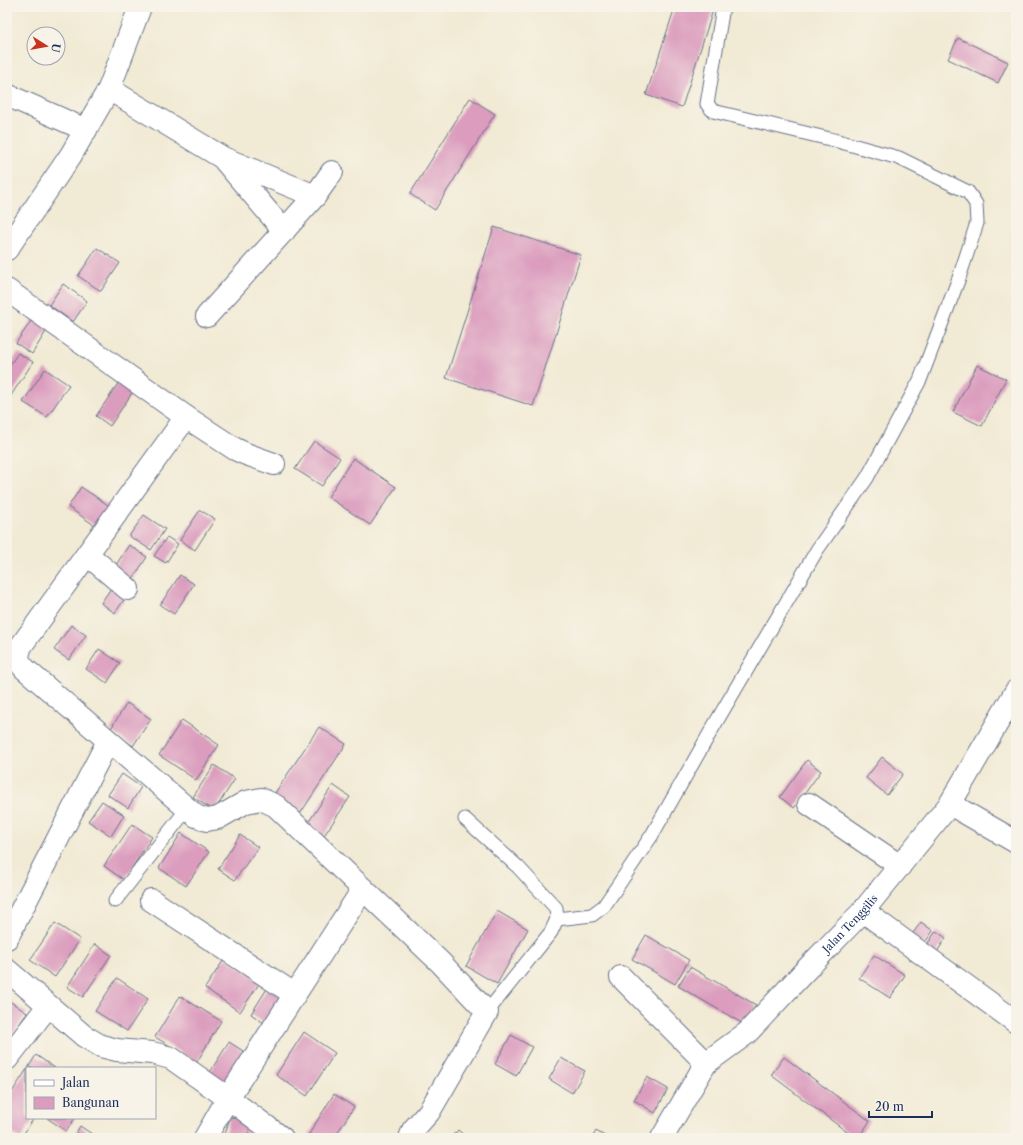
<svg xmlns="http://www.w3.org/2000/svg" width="1023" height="1145" font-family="'Libre Caslon Text',serif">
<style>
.building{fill:#db9cbe}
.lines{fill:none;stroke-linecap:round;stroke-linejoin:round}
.lane-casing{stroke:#667087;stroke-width:15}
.street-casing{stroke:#667087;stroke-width:24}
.lane{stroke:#fff;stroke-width:13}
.street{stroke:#fff;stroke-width:22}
.labels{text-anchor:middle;stroke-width:3;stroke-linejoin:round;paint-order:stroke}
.street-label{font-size:11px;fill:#1b2f5e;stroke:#f7f3e8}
</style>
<rect width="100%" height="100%" fill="#f7f3e8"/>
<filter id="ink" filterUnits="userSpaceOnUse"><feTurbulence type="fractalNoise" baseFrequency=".025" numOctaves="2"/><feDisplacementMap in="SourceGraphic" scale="8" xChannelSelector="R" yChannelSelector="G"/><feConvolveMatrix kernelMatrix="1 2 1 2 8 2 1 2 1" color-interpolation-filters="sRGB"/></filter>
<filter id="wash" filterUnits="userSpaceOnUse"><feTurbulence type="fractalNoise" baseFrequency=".012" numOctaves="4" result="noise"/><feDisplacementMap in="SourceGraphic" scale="16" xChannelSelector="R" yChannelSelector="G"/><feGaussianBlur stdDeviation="0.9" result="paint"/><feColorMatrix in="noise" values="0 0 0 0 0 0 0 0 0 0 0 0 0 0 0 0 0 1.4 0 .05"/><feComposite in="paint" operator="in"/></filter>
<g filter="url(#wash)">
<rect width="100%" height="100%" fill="#f1ead4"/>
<g id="blocks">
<g class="building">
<polygon points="675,7 714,7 682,107 646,95"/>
<polygon points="958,38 1008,62 998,83 948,59"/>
<polygon points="470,98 495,114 435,210 410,194"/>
<polygon points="494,227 581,255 533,406 446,378"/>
<polygon points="97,248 120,263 101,291 78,276"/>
<polygon points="63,284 87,301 73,322 49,305"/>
<polygon points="35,315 50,325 32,354 16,343"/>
<polygon points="18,353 33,362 8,400 7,399 7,369"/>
<polygon points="977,365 1006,379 982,426 953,412"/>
<polygon points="45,369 69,385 47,417 23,402"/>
<polygon points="122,378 136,387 110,426 96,416"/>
<polygon points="314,441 340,458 322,486 295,469"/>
<polygon points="353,458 396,487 370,525 328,497"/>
<polygon points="81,487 111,507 97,527 68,507"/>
<polygon points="200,510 215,519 195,550 180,540"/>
<polygon points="144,515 165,529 151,550 129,536"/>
<polygon points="167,537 178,544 166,563 154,556"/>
<polygon points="129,545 147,557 130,583 112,571"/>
<polygon points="180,575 194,584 174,614 160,605"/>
<polygon points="113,585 128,594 115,613 101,603"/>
<polygon points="71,625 86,635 69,660 54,650"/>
<polygon points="99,649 120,663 107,683 86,669"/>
<polygon points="127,703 151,719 133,746 110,730"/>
<polygon points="182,720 219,745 196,780 159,755"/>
<polygon points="319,727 346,744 300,814 273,796"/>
<polygon points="882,757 903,774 887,795 866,778"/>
<polygon points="807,760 821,771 794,808 780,797"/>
<polygon points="214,765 235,779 214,811 193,797"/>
<polygon points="122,774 141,787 128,808 108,795"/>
<polygon points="333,785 350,797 321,840 304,829"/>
<polygon points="102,801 124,815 111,836 88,821"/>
<polygon points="132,824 152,837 124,880 104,866"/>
<polygon points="181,833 209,852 186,886 159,868"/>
<polygon points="240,835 258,847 235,880 218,869"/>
<polygon points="497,911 528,929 497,984 466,966"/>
<polygon points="921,922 933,931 923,945 911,936"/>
<polygon points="55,923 80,939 55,977 30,960"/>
<polygon points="936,931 946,938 933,958 923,951"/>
<polygon points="646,935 689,960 675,984 632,959"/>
<polygon points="95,944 111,955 83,997 67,987"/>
<polygon points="874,955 905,975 890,998 859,978"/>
<polygon points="225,958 261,981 240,1012 205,988"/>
<polygon points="690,967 756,1005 745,1025 678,986"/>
<polygon points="117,978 148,999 127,1031 95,1011"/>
<polygon points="270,984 287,996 268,1026 251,1014"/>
<polygon points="180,996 221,1021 197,1062 155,1037"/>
<polygon points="8,1000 27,1013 7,1043 7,1002"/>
<polygon points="304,1032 335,1053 307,1096 276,1075"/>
<polygon points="511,1035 532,1047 516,1076 495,1064"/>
<polygon points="229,1042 251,1056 229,1089 208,1075"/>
<polygon points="36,1055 55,1068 28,1068"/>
<polygon points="784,1057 870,1121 858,1138 855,1138 771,1075"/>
<polygon points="561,1058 585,1071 572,1093 549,1079"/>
<polygon points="27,1069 27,1118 34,1118 21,1138 19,1138 7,1130 7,1100"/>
<polygon points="647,1077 668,1089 655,1113 634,1100"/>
<polygon points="334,1094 354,1107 334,1138 315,1138 309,1134"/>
<polygon points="230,1117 251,1122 247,1138 224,1138"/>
<polygon points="47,1118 75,1118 66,1131"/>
<polygon points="80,1126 98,1138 73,1138"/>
<polygon points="458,1130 467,1138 451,1138"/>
<polygon points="596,1131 608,1138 592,1138"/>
</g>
</g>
</g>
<g filter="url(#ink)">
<use href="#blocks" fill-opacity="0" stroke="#667087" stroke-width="1"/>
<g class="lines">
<g class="lane-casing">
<g id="lane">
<polyline points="465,819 518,867 556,908 557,919 551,932 487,1012"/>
<polyline points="115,901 187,809"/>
<polyline points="557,919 592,915 604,906 652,835 715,724 817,550 867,478 920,380 959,278 977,223 976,204 968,192 899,158 834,140 713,111 707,104 723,7"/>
</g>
</g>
<g class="street-casing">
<g id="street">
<polyline points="109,89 223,158 315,196"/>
<polyline points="7,95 86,130"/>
<polyline points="225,161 284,231"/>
<polyline points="7,249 71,155 109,89 140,7"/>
<polyline points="7,290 186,417 235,449 246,454 274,464"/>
<polyline points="207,316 315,196 332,172"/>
<path d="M186 417 21 646C17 657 17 660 25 669L196 816 207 820 218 818 246 802 261 799 276 806 363 889"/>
<polyline points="88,555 128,589"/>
<polyline points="809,804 900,866"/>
<polyline points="950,804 1016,842"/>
<polyline points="151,900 294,994"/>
<polyline points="863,911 1016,1022"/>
<polyline points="7,938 108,741"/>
<polyline points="7,970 84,1036 101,1046 117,1050 152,1053 171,1058 228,1098 282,1138"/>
<polyline points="621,977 706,1063"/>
<polyline points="7,1059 48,1006"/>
<polyline points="205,1138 228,1098 363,889 440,962 487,1012 429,1112 413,1130 410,1138"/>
<path id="s1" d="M662 1138 706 1063 747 1033 802 974 863 911 950 804 1016 691"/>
</g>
</g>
<use href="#lane" class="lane"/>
<use href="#street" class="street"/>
</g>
</g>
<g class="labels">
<g class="street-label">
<text dy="4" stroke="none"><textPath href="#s1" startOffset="288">Jalan Tenggilis</textPath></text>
</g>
</g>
<rect width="1023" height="1145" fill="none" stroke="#f7f3e8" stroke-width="24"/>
<rect x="26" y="1067" width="130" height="52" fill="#f7f3e8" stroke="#9fa5b1"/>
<rect x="34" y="1080" width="20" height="6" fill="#ffffff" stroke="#9fa5b1"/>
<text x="62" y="1087" font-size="12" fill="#1b2f5e">Jalan</text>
<rect x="34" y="1097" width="20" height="12" fill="#db9cbe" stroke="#9fa5b1"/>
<text x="62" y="1107" font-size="12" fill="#1b2f5e">Bangunan</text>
<g transform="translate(46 46) rotate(101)"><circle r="19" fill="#f7f3e8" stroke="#9fa5b1"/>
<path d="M0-3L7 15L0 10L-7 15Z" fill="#c8321e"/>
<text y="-6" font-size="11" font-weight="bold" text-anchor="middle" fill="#1b2f5e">U</text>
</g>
<path d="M869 1111v6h63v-6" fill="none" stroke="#1b2f5e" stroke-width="2"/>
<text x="875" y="1111" font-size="12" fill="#1b2f5e" stroke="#f7f3e8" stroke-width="3" paint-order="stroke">20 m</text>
</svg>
